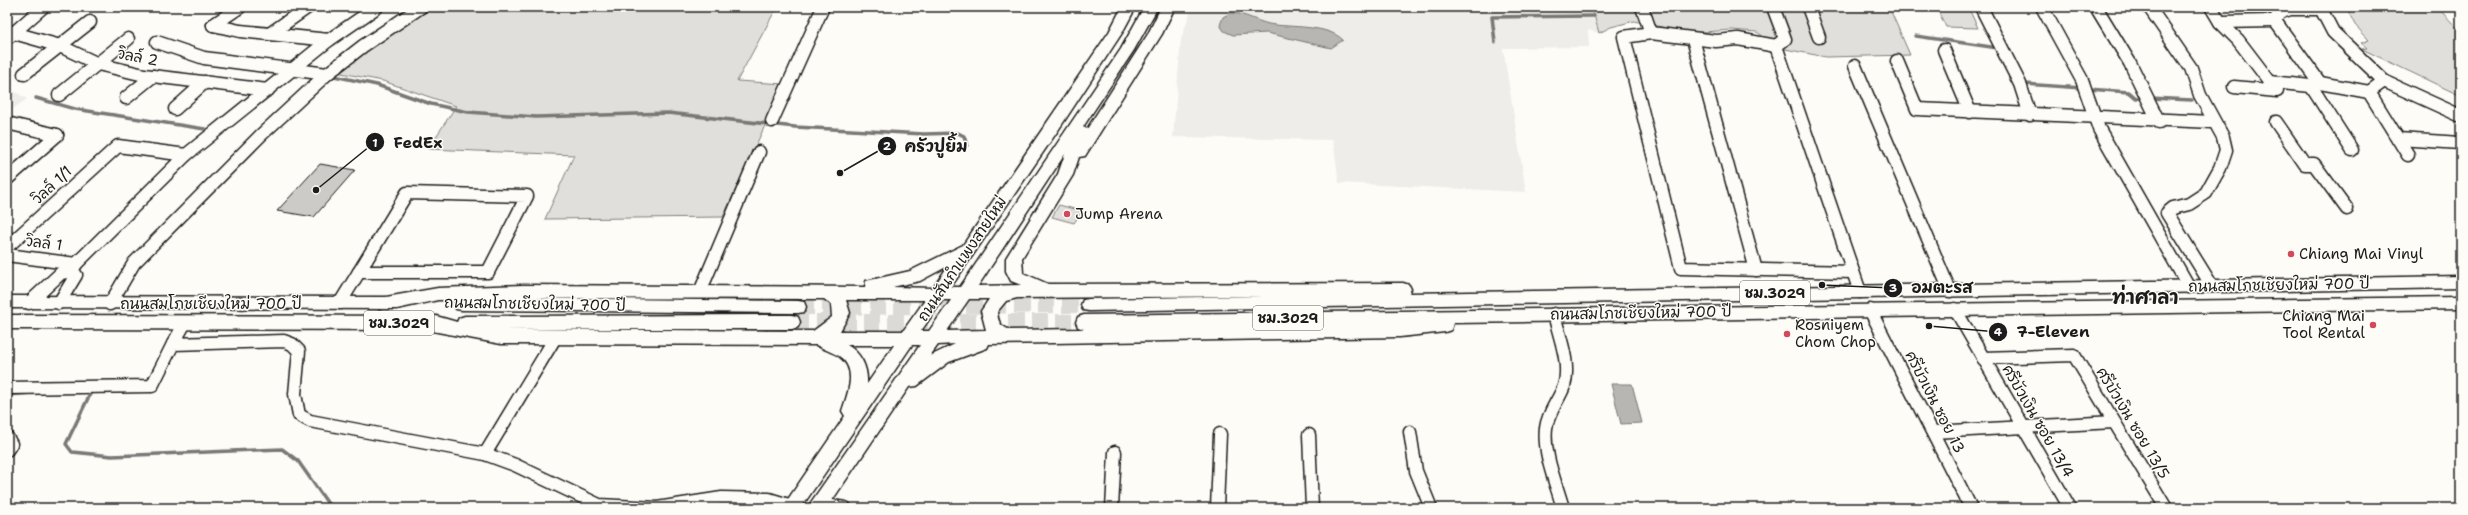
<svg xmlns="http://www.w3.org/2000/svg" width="2468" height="515" font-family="'Shantell Sans','Playpen Sans Thai',sans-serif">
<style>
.built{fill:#eeede9}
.green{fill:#e0dfdb;stroke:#7e7e7c}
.water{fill:#b7b6b2;stroke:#797876}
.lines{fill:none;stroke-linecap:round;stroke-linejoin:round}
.stream{stroke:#797876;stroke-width:3.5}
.building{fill:#cccbc8;stroke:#1c1c1c}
.major-tunnel{stroke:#dbdad6;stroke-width:16;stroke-dasharray:16 8;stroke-linecap:butt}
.minor-casing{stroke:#1c1c1c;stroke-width:15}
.major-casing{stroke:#1c1c1c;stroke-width:3}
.minor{stroke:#fdfcf7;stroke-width:12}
.major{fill:#fdfcf7;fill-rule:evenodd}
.poi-dot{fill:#d1495b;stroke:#fdfcf7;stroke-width:1.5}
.labels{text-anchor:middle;stroke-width:3;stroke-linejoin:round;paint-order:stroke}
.shield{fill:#fdfcf7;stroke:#605f5e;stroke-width:1}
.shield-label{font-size:14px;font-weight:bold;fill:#1c1c1c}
.street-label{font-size:15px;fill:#1c1c1c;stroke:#fdfcf7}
.poi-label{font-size:15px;fill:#1c1c1c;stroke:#fdfcf7;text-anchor:start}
.district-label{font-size:19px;font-weight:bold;fill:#1c1c1c;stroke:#fdfcf7}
.leader{fill:none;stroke:#1c1c1c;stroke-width:1.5}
.callout-dot{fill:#1c1c1c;stroke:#fdfcf7;stroke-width:1.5}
.mark-label{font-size:12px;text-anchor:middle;font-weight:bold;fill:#fff}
.callout-label{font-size:16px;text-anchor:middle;font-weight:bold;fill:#1c1c1c;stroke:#fdfcf7;stroke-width:3;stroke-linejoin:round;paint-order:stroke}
</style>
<rect width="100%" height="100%" fill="#fdfcf7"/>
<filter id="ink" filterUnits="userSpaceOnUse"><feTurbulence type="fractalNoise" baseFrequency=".025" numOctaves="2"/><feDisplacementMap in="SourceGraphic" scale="8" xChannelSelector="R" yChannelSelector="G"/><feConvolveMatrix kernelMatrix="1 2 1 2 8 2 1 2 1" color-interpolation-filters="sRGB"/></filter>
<g filter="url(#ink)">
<g class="built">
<polygon points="1192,7 1592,7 1599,33 1588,30 1589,47 1503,48 1526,192 1339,183 1333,140 1173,137 1181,39"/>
<polygon points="7,87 27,99 7,113"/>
</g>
<g class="green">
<polygon points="429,7 777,7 737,81 784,84 723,217 545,219 574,155 428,149 456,106 383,81 336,72"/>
<polygon points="1592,7 1889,7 1910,55 1826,57 1780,48 1757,32 1732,30 1689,33 1634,21 1611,27 1599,33"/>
<polygon points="1936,7 1968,7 1978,28 1946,27"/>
<polygon points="2346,7 2437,7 2461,32 2461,96 2362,49 2367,48 2361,43 2369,40 2355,25"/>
<polygon points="1059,205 1082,211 1074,223 1052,217"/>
</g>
<g class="water">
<path d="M1230 13C1244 13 1256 21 1269 24 1290 28 1327 24 1343 40L1331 48 1267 33 1233 35 1224 31 1220 25 1223 17Z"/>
<polygon points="1611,384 1632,384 1642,423 1621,424"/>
</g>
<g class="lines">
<g class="stream">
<polyline points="1916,36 1998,48"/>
<polyline points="1495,42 1492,17 1594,16"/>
<polyline points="334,76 377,85 431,104 468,112 536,117 668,113 795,127 924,134 958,133 964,136 967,145"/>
<polyline points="2024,82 2025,84 2082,88"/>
<polyline points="2088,89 2129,92 2136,98 2144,98"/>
<polyline points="36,98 75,109 205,129"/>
<polyline points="2150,98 2192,100"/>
<polyline points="87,392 91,392 66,444 72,452 112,456 282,449 298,461 331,508"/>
<polyline points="7,395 31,393"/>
</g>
</g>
<polygon class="building" points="320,164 355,170 314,217 277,211"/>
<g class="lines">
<g class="major-tunnel">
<polyline points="798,307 1089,305"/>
<polyline points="792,322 1084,322"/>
</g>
<g class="minor-casing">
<g id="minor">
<polyline points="1642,7 1651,33"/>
<polyline points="1773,7 1785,39 1776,46 1738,39 1716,41 1651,33 1624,37 1681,268 1853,272"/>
<polyline points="1808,7 1819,37"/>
<polyline points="1981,7 2020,84 2030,115"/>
<polyline points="2042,7 2082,80 2099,129 2189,287"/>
<polyline points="2096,7 2130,63 2159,122"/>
<polyline points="2149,7 2191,68 2200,95 2223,137 2226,150 2220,168 2206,193 2189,204 2173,208 2167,213 2212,286"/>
<polyline points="2211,7 2220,22 2238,40 2270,82"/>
<polyline points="2320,7 2333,32 2384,81 2461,116"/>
<polyline points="2275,21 2320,83"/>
<polyline points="2220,22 2275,21 2279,13 2290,9 2322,9"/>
<polyline points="213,25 240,31 329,40"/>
<polyline points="213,25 240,7"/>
<polyline points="7,31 60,46 98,64 144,75 268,90"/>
<polyline points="271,33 308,7"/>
<polyline points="9,37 43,7"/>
<polyline points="1693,39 1756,270"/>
<polyline points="157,42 204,58 327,74"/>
<polyline points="1776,46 1860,292"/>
<polyline points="1944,50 1970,112"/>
<polyline points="1897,61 1917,109 2213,122"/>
<polyline points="1855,66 1950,291"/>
<polyline points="24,74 90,22"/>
<polyline points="2311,86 2352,150"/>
<polyline points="2234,87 2277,91 2270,82 2311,86 2320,83 2369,92 2384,81"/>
<polyline points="2369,92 2408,155"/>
<polyline points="59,95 128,39"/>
<polyline points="126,98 153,76"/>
<polyline points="175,109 205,82"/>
<polyline points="772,121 823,7"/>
<polyline points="2276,122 2305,164 2314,164 2347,209"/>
<polyline points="7,123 57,135"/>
<polyline points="2398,139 2461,143"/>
<polyline points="7,179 57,135"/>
<polygon points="407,193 527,196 488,272 359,272"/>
<polyline points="7,247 118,146 186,155"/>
<polyline points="7,255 76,264"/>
<polyline points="700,292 759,152"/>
<polyline points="29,303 61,273 72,271 76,264 186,155 329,40 377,7"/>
<polyline points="59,303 76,275 72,271"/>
<polyline points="340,303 359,272"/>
<polyline points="110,304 134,263 261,135 327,74 363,46 421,7"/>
<polyline points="1955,309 2070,508"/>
<polyline points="1870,310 1971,508"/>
<path d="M1554 314C1559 336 1571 364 1564 386 1559 400 1548 412 1546 428 1543 454 1556 483 1563 508"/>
<polyline points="173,344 185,323"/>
<polyline points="1983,358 2074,355 2166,508"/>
<polyline points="7,388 152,386 173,344 284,341 292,344 299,351 295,394 299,415 310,421 485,454 515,465 599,505 657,508 722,498 769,499 792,506"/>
<polyline points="1410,432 1416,471 1431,508"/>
<polyline points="1933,432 2114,422"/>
<polyline points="1309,435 1312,508"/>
<polyline points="7,437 11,444 7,450"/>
<polyline points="485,454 555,338"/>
<polyline points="819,504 845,508"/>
<polyline points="1112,508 1115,452"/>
<polyline points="1217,508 1220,434"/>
</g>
</g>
<g class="major-casing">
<path id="major" d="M1122 7H1136L1122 33 1059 129 951 287H960L969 274 1121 49 1144 7H1158L1134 50 1083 127 1087 129 1148 34 1161 7H1175L1162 34 1085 156 1079 157 1073 175 1022 258 1023 273 1048 284 1403 283 1409 285 1411 289 1409 293 2461 276V288L1089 311 1083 310 1081 305 1083 300 1089 299 1263 296 1017 298 1006 301 997 312C998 323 1001 326 1010 330L1151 328 1084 329 1078 327 1076 322 1078 317 1084 315 2461 297V309L1453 323 1451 330 1445 332 1400 337 989 344 987 348 949 362 917 386 909 387 827 508H807L920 345H912L801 508H782L845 416 842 411C848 393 858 369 839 356 832 352 823 349 816 345L501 344 427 330 7 329V315L436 316 457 322 459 318 465 316 792 315 798 317 800 322 798 327 792 329H496L813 331 832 317 831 304 824 299 504 298 798 301 804 302 806 307 804 312 798 313 462 310 456 309 454 304 456 300H438L397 309 7 308V296L386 297 438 288 523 285 865 287 866 281 910 271 963 245 1109 32ZM1065 154 1058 174 1006 258V271L1011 281 1021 285 978 286ZM948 266 933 288 892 287 920 281ZM969 299H989L981 311 986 330 947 331ZM846 300H925L903 331H840L850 313ZM943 300H951L929 331H921ZM955 344 930 356 938 345ZM847 345H894L867 384C868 367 861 353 847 345Z"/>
</g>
<use href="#minor" class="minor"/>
<use href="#major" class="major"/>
</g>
</g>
<g class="poi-dot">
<circle cx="1067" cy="214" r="4"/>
<circle cx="2291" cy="254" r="4"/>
<circle cx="2373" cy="325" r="4"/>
<circle cx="1787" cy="334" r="4"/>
</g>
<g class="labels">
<g class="shield">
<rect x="1740" y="281" width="70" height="24" rx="3"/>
<rect x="1253" y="306" width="70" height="24" rx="3"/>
<rect x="364" y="311" width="70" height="24" rx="3"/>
</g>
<g class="shield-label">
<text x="1775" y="298">ชม.3029</text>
<text x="1288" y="323">ชม.3029</text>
<text x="399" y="328">ชม.3029</text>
</g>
<g class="street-label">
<text transform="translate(138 57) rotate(11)" y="5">วิลล์ 2</text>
<text transform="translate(52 185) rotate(-43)" y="5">วิลล์ 1/1</text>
<text transform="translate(44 243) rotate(7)" y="5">วิลล์ 1</text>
<text transform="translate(962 259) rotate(-56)" y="5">ถนนสันกำแพงสายใหม่</text>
<text transform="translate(2279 285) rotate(-1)" y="5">ถนนสมโภชเชียงใหม่ 700 ปี</text>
<text x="211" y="309">ถนนสมโภชเชียงใหม่ 700 ปี</text>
<text transform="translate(535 304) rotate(1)" y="5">ถนนสมโภชเชียงใหม่ 700 ปี</text>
<text transform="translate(1641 313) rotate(-1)" y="5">ถนนสมโภชเชียงใหม่ 700 ปี</text>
<text transform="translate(1935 402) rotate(63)" y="5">ศรีบัวเงิน ซอย 13</text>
<text transform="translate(2038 421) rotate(60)" y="5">ศรีบัวเงิน ซอย 13/4</text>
<text transform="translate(2133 423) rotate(59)" y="5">ศรีบัวเงิน ซอย 13/5</text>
</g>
<g class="poi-label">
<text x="1075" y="219">Jump Arena</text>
<text x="2299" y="259">Chiang Mai Vinyl</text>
<text x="2365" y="321" text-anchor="end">Chiang Mai<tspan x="2365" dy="17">Tool Rental</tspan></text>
<text x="1795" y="330">Rosniyem<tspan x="1795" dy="17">Chom Chop</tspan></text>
</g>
<g class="district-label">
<text x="2145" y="304">ท่าศาลา</text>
</g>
</g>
<path class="leader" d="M316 190L375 142M840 173L887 146M1822 285L1893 288M1929 326L1998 332"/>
<g class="callout-dot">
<circle cx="316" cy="190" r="4"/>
<circle cx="840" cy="173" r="4"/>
<circle cx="1822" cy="285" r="4"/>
<circle cx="1929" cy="326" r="4"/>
<circle cx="375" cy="142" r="10"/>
<circle cx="887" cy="146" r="10"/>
<circle cx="1893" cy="288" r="10"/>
<circle cx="1998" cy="332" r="10"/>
</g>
<g class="mark-label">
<text x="375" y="147">1</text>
<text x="887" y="150">2</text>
<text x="1893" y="292">3</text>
<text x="1998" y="336">4</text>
</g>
<g class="callout-label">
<text x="418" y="148">FedEx</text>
<text x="936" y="152">ครัวปูยิ้ม</text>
<text x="1942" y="293">อมตะรส</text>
<text x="2053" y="337">7-Eleven</text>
</g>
<rect width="2468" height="515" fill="none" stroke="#fdfcf7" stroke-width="24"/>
<rect x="12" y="12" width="2444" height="491" fill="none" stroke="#1c1c1c" stroke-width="1.5" filter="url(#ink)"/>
</svg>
